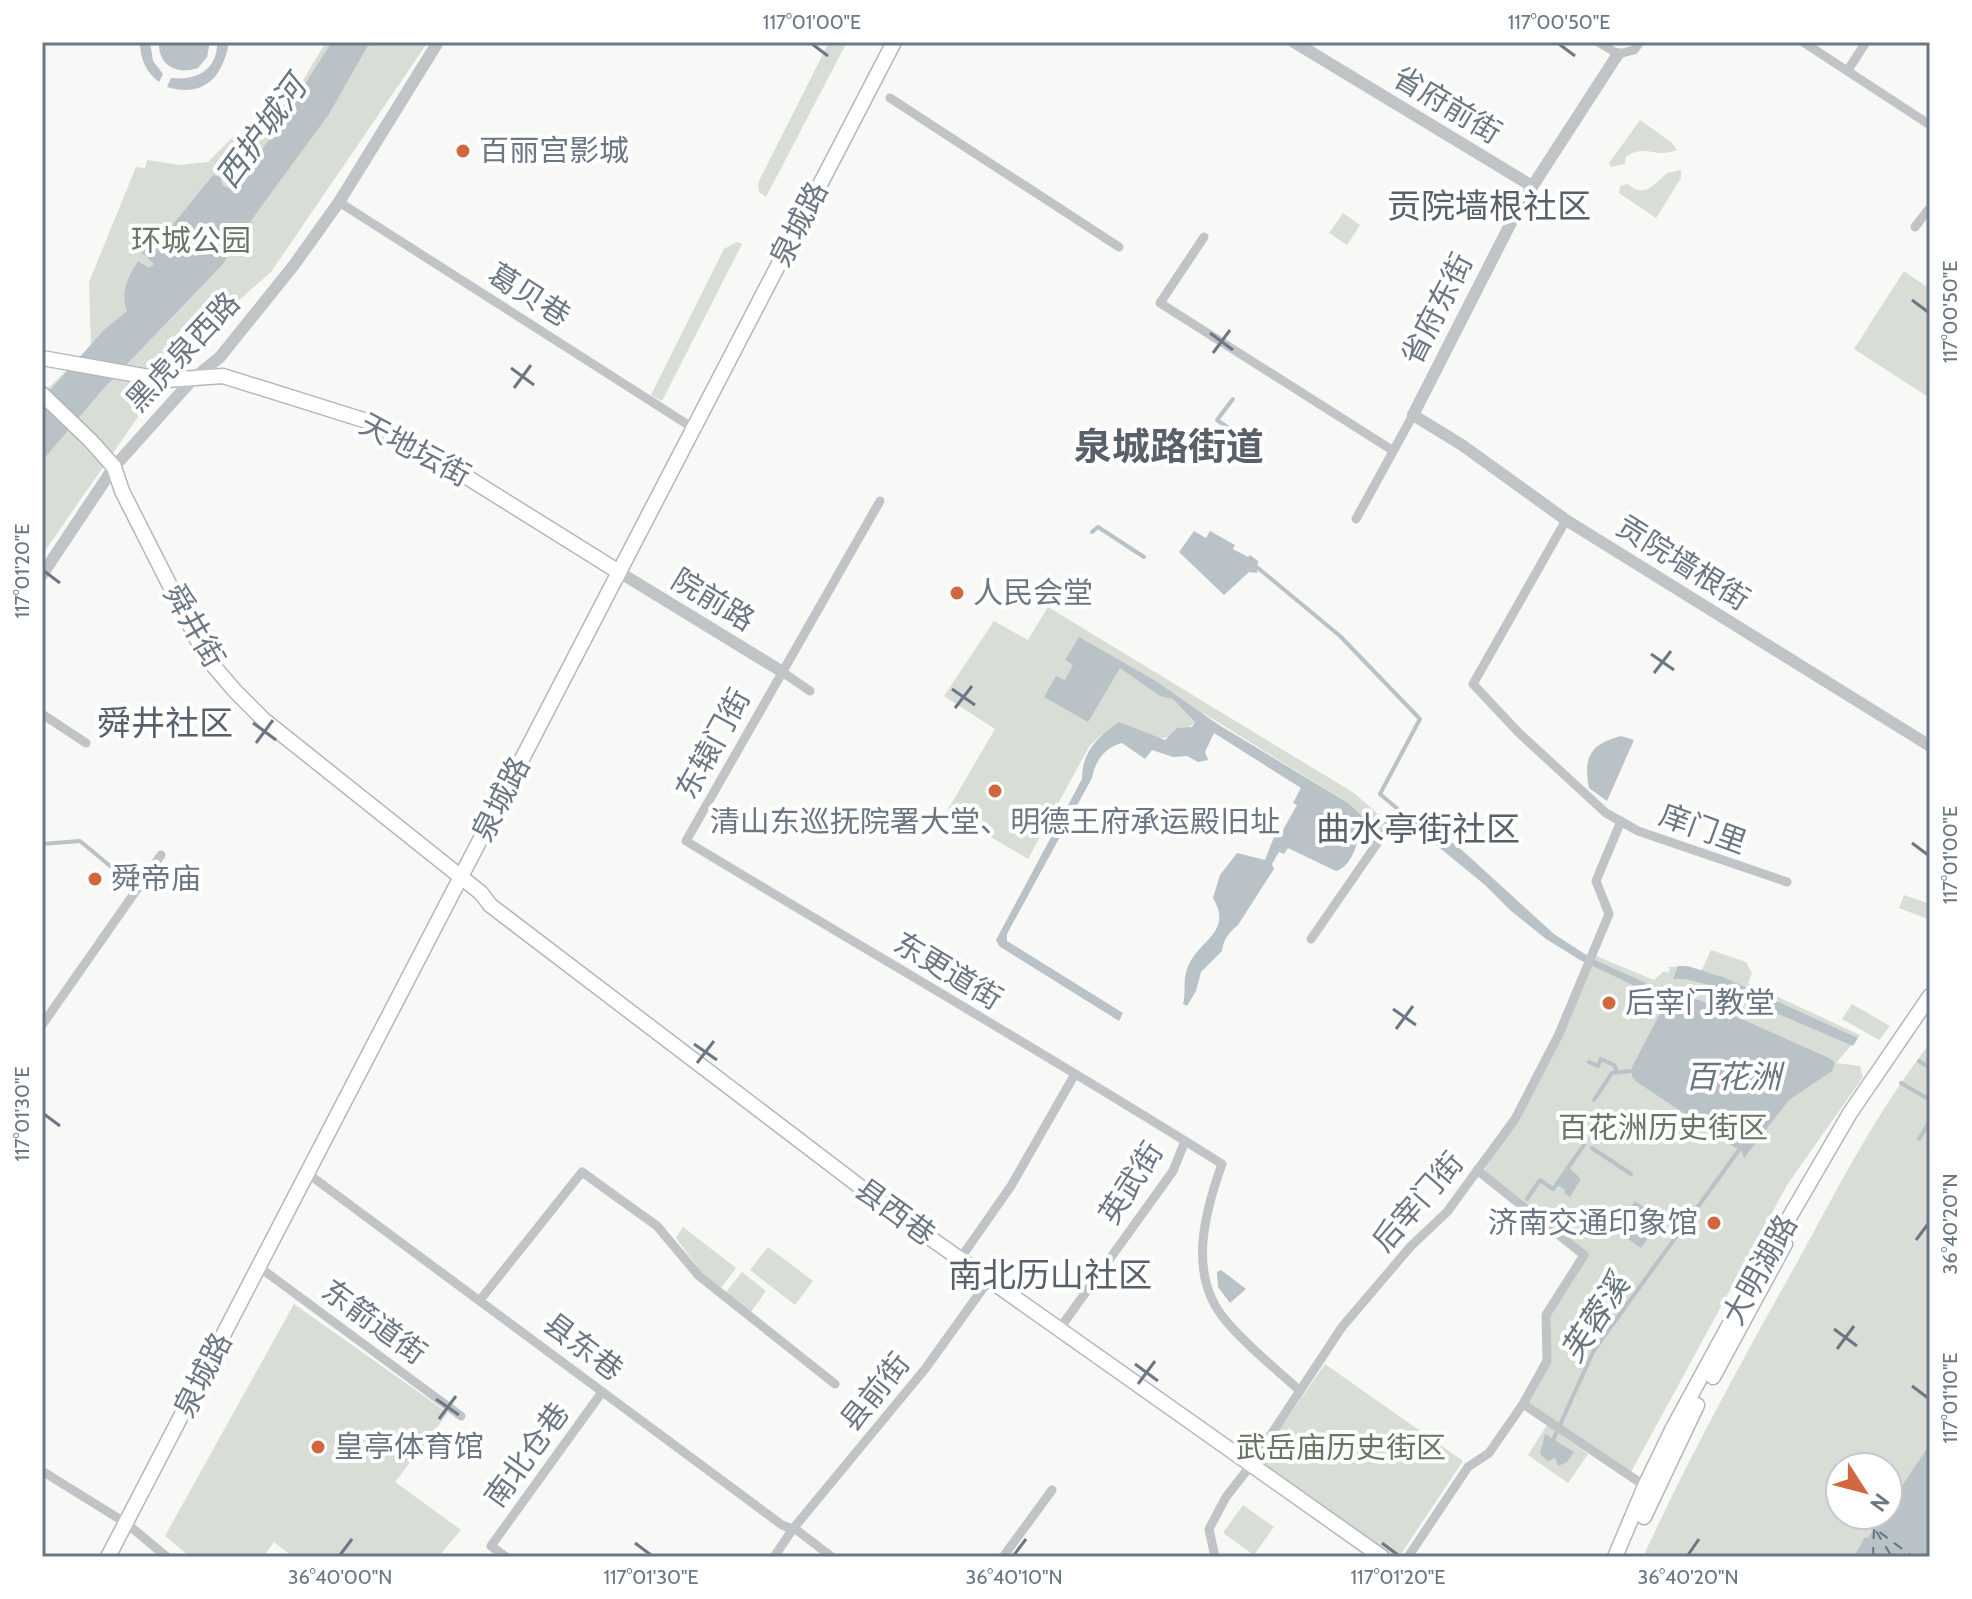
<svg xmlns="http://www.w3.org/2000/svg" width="1972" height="1599" font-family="Cabin,'Noto Sans SC',sans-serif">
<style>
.green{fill:#d8ddd6;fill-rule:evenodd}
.water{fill:#b9c2c7}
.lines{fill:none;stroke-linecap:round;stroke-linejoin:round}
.stream{stroke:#b9c2c7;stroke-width:4}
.ferry{stroke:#67777f;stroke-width:2;stroke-dasharray:10 8;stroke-linecap:butt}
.secondary-casing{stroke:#b3b7bc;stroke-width:17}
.minor{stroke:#c0c4c7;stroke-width:9}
.tertiary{stroke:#c0c4c7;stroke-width:12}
.secondary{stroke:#fff;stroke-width:14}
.ticks{fill:none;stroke:#6b7884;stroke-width:3}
.poi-dot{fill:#d2663d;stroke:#fff;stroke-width:3}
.labels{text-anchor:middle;stroke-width:8;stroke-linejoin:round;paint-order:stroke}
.street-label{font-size:30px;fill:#6b7884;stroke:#fff}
.poi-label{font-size:30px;fill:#6b7884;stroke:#fff;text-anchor:start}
.park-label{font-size:30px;fill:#677765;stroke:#fff}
.water-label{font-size:32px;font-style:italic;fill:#67777f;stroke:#fff}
.quarter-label{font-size:34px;fill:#58616a;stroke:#fff}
.district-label{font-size:38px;font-weight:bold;fill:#58616a;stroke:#fff}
.neatline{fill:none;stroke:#6b7884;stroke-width:3}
.ticks-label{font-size:20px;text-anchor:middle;fill:#6b7884}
</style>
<rect width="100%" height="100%" fill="#f8f8f6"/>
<g class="green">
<polygon points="326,42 428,42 271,272 188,345 42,555 42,394 91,347 89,282 136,167 145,168 147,160 180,165 208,162 237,133 260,135 303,80"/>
<polygon points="829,42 847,42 766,197 759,192 758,183"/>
<path d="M1640 120 1672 143 1677 150C1655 159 1645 143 1626 157L1625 164 1611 167 1609 163Z"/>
<path d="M1681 170V178L1656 218 1619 193 1620 186 1628 184C1644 199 1655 184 1667 173Z"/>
<polygon points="1343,213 1360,225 1347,245 1329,233"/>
<polygon points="737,242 742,244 662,401 651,395 724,249"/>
<polygon points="1904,271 1930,289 1930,398 1854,349"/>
<path d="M1048 607 1354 793 1387 822 1376 836C1366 824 1359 813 1348 803L1203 713C1174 750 1144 737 1103 734L1090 745 1028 859 947 811 995 729 944 696 994 621 1028 640Z"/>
<polygon points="1904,895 1930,904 1930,920 1899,908"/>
<polygon points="1711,950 1746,962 1752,973 1748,983 1860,1035 1836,1063 1860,1066 1863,1077 1787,1185 1630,1474 1523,1404 1547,1361 1546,1315 1584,1255 1484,1171 1555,1042 1594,955 1654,980 1664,971 1668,973 1670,969 1668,967 1689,966 1701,972"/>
<polygon points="1852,1004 1890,1026 1879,1040 1842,1019"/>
<path d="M1930 1043V1557H1643C1690 1455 1743 1358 1798 1261 1838 1187 1878 1110 1930 1043ZM1840 1467H1888V1515H1840Z"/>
<polygon points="683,1227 736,1268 720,1289 702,1273 676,1238"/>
<polygon points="768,1247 813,1281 795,1305 750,1270"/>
<polygon points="742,1272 766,1291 751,1312 726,1292"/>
<polygon points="294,1304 448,1413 395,1482 461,1530 438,1557 293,1557 274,1542 263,1557 190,1557 165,1536"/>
<polygon points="1325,1364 1463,1461 1399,1557 1394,1557 1256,1463"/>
<polygon points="1547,1425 1588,1454 1568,1483 1528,1455"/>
<polygon points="1243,1505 1274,1527 1254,1555 1223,1533"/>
</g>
<g class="water">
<path d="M140 42H150L153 61 163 74 159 82C146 72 140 59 140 42Z"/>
<path d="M159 42H210L207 57 198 68C177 75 158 66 159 42Z"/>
<path d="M217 42H229C223 77 204 98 167 87L171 78C196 81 218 70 217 42Z"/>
<path d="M332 42H370L329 114 255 215 222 265 103 389 42 461V399L104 330 127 311C120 292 128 277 138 261L149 268 154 264 142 253 157 234 164 231 175 242 183 235 171 227 213 175 220 177 223 186 230 188 236 185 237 167 257 158Z"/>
<polygon points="1194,531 1206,538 1210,531 1235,545 1233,549 1248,557 1250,555 1258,561 1257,573 1249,572 1224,595 1179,552"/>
<path d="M1079 637 1154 680 1219 725 1348 803 1363 817 1365 824C1356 839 1355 865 1336 871L1288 848 1284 854 1279 852 1272 864 1274 869 1238 925C1229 932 1223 940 1222 951L1201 972 1196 991 1187 1006 1183 1004C1186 994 1183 984 1186 973 1193 941 1235 935 1213 898L1220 875 1237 853 1265 860 1274 837H1279L1297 805 1293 803 1301 788 1214 733 1205 752 1208 760 1198 762 1187 756 1173 757 1152 750 1145 759 1122 743C1105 747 1095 761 1092 778L1007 934V941L1123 1013 1119 1021 999 946 996 940 1082 779C1082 751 1098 737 1119 722L1165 740 1177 728 1192 727 1195 722 1173 699 1160 696 1120 668 1088 722 1044 697 1056 676 1065 680 1073 665 1065 660Z"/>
<path d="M1621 736 1634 740 1607 801 1589 788C1583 757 1590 744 1621 736Z"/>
<polygon points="1437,831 1463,851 1554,934 1591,958 1652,986 1671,999 1678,997 1699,1000 1829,1058 1835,1063 1832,1071 1789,1100 1744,1158 1742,1152 1637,1082 1632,1077 1632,1067 1665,1004 1658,997 1580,960 1546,939 1510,910 1485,885 1430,840"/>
<path d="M1678 966C1693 965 1708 974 1723 977L1858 1038 1853 1046 1713 986 1686 979H1673Z"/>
<polygon points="1567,1166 1581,1179 1570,1197 1564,1193 1565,1190 1555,1183"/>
<polygon points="1635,1201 1661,1219 1641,1248 1615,1230"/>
<polygon points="1221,1270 1246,1289 1230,1303 1218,1287 1217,1272"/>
<polygon points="1545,1434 1574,1452 1567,1462 1558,1466 1555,1458 1548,1461 1540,1454"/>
<polygon points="1930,1444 1930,1557 1854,1557 1865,1537 1868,1538 1880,1519 1877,1515 1888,1515 1888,1497 1891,1493 1896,1495"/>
</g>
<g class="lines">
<g class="stream">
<polyline points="1233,399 1217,420 1250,443"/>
<polyline points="1092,532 1098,527 1144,557"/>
<polyline points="1258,568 1340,636 1420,719 1380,794"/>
<polyline points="1380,794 1413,822 1435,837"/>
<polyline points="42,844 80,841 133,885"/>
<polyline points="1919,1061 1930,1068"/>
<polyline points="1589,1062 1598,1066 1601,1059 1614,1065 1617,1071"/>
<polyline points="1901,1083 1930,1100"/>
<polyline points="1594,1100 1612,1073 1631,1071"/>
<polyline points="1919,1139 1930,1121"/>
<polyline points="1592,1148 1631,1174"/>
<polyline points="1567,1169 1584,1145"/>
<polyline points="1527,1199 1540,1180 1553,1189 1558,1183"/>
<polyline points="1554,1438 1594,1350 1739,1150"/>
</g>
<g class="ferry">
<polyline points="1876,1531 1892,1557"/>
<polyline points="1873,1557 1874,1528 1913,1557"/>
</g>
<g class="secondary-casing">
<g id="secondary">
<polyline points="42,358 166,380 223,376 370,422 430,454 619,572"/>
<polyline points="42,394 91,441 114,467 122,491 206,657 235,691 264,720 481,893 490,905 892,1211 1382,1557"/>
<polyline points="1713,1377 1785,1244"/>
<polyline points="1644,1517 1697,1405"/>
<polyline points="108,1557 894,42"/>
<polyline points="1615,1557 1645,1486 1673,1428 1764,1261 1850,1113 1930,996"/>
</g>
</g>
<g class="minor">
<polyline points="1598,42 1618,54 1634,50 1640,42"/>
<polyline points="1803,42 1930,125"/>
<polyline points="1848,70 1866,42"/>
<polyline points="890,98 1119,247"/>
<polyline points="339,202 693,428"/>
<polyline points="1915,227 1928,210 1930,211"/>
<polyline points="1204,237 1160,303 1392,450"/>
<path d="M880 501 686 841C864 949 1045 1053 1222 1164 1204 1214 1187 1277 1227 1322 1248 1347 1275 1368 1299 1390"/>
<polyline points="1356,519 1413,415"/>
<polyline points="1566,520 1473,684 1519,733 1606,813 1638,831 1787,882"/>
<polyline points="781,671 810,691"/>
<polyline points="42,714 86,743"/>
<polyline points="1311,939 1394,819"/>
<polyline points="42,1025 161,855"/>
<polyline points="307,1173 782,1525 798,1531 832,1557"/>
<polyline points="960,1259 1011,1186 1075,1074"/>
<polyline points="259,1267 461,1416"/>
<polyline points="480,1300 582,1172 657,1226 699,1276 835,1384"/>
<polyline points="1060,1328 1173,1171 1185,1141"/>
<polyline points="1523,1404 1645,1486"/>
<polyline points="42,1471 126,1523 167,1557"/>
<polyline points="506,1557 491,1546 602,1392"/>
<polyline points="774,1557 792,1530 925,1369 989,1280"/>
<polyline points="1003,1557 1052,1490"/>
<polyline points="1215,1557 1209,1529 1226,1497 1251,1465 1342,1327 1411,1246 1447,1212 1515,1119 1559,1034 1609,914 1596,881 1621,821"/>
<polyline points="1408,1557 1468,1467 1489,1453 1523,1404 1547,1361 1546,1315 1584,1255 1477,1170"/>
</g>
<g class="tertiary">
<polyline points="1294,42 1532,186"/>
<polyline points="1618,54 1519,207 1413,415 1462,445 1566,520 1930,746"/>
<polyline points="619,572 781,671"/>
<polyline points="42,575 114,467 192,380 220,357 294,265 339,202 438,42"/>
</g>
<use href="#secondary" class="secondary"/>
</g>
<path class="ticks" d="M812 44 828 56M1559 44 1575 56M1912 300 1928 312M1210 333 1233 350M1213 353 1230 330M511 368 534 385M514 388 531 365M44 571 60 583M1651 654 1674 670M1654 673 1671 651M952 689 975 705M955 708 972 686M253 723 276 740M256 743 273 720M1912 843 1928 855M1393 1009 1416 1025M1396 1029 1413 1006M694 1044 717 1060M697 1063 714 1041M44 1114 60 1126M1916 1240 1928 1224M1834 1329 1857 1346M1837 1349 1854 1326M1135 1364 1158 1381M1138 1384 1155 1361M1912 1386 1928 1398M436 1399 459 1415M439 1419 456 1396M635 1543 651 1555M1382 1543 1398 1555M340 1555 352 1539M1014 1555 1026 1539M1688 1555 1699 1539"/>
<g class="poi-dot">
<circle cx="463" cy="151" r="8"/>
<circle cx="957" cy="593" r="8"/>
<circle cx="995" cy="791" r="8"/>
<circle cx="95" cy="879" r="8"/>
<circle cx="1609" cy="1003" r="8"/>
<circle cx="1714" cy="1223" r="8"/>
<circle cx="318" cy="1447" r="8"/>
</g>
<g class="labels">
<g class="street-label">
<text transform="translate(1447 105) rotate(31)" y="10">省府前街</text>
<text transform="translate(799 224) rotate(-63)" y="10">泉城路</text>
<text transform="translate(529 295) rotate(32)" y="10">葛贝巷</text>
<text transform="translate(1437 309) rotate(-63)" y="10">省府东街</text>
<text transform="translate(183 352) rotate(-47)" y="10">黑虎泉西路</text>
<text transform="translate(415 450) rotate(28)" y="10">天地坛街</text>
<text transform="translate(1683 563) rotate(32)" y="10">贡院墙根街</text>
<text transform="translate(713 600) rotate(31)" y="10">院前路</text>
<text transform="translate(194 626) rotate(60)" y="10">舜井街</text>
<text transform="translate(713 744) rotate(-61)" y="10">东辕门街</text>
<text transform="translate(501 799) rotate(-63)" y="10">泉城路</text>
<text transform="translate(1703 829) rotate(20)" y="10">庠门里</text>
<text transform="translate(948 971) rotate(31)" y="10">东更道街</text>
<text transform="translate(1131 1183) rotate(-57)" y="10">英武街</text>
<text transform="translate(1418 1202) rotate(-49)" y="10">后宰门街</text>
<text transform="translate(895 1212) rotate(36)" y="10">县西巷</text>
<text transform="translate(1760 1270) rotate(-61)" y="10">大明湖路</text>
<text transform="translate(374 1322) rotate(36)" y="10">东箭道街</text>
<text transform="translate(583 1347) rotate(37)" y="10">县东巷</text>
<text transform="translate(203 1375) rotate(-63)" y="10">泉城路</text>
<text transform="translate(875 1392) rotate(-51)" y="10">县前街</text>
<text transform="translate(527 1455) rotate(-54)" y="10">南北仓巷</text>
</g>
<g class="poi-label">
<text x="479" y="161">百丽宫影城</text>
<text x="973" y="603">人民会堂</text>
<text x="995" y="832" text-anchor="middle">清山东巡抚院署大堂、明德王府承运殿旧址</text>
<text x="111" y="889">舜帝庙</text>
<text x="1625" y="1013">后宰门教堂</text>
<text x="1698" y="1233" text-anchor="end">济南交通印象馆</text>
<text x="334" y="1457">皇亭体育馆</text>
</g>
<g class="park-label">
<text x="191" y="251">环城公园</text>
<text x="1663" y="1138">百花洲历史街区</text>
<text x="1341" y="1458">武岳庙历史街区</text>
</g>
<g class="water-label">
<text transform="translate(261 132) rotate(-54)" y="11">西护城河</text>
<text x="1733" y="1088">百花洲</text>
<text transform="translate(1595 1318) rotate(-57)" y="11">芙蓉溪</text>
</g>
<g class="quarter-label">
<text x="1489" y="218">贡院墙根社区</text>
<text x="165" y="735">舜井社区</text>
<text x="1418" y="841">曲水亭街社区</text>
<text x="1050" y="1287">南北历山社区</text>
</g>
<g class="district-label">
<text x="1169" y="460">泉城路街道</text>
</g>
</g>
<rect width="1972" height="1599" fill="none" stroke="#ffffff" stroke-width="88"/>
<g transform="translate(1864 1491) rotate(126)"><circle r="38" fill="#ffffff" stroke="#c4c9ce" stroke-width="2"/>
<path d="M0-6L14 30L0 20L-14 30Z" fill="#d2663d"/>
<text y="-12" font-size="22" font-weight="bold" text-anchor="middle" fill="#6b7884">N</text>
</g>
<rect x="44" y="44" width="1884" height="1511" class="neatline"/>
<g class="ticks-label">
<text x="812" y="29">117°01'00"E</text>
<text x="1559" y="29">117°00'50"E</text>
<text transform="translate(1950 312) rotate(-90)" y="7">117°00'50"E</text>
<text transform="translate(22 571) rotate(-90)" y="7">117°01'20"E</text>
<text transform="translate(1950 855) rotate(-90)" y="7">117°01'00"E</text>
<text transform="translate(22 1114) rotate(-90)" y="7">117°01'30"E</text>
<text transform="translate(1950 1224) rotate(-90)" y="7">36°40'20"N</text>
<text transform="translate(1950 1398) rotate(-90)" y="7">117°01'10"E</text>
<text x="340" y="1584">36°40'00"N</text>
<text x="651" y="1584">117°01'30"E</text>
<text x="1014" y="1584">36°40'10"N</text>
<text x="1398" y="1584">117°01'20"E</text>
<text x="1688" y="1584">36°40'20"N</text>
</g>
</svg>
